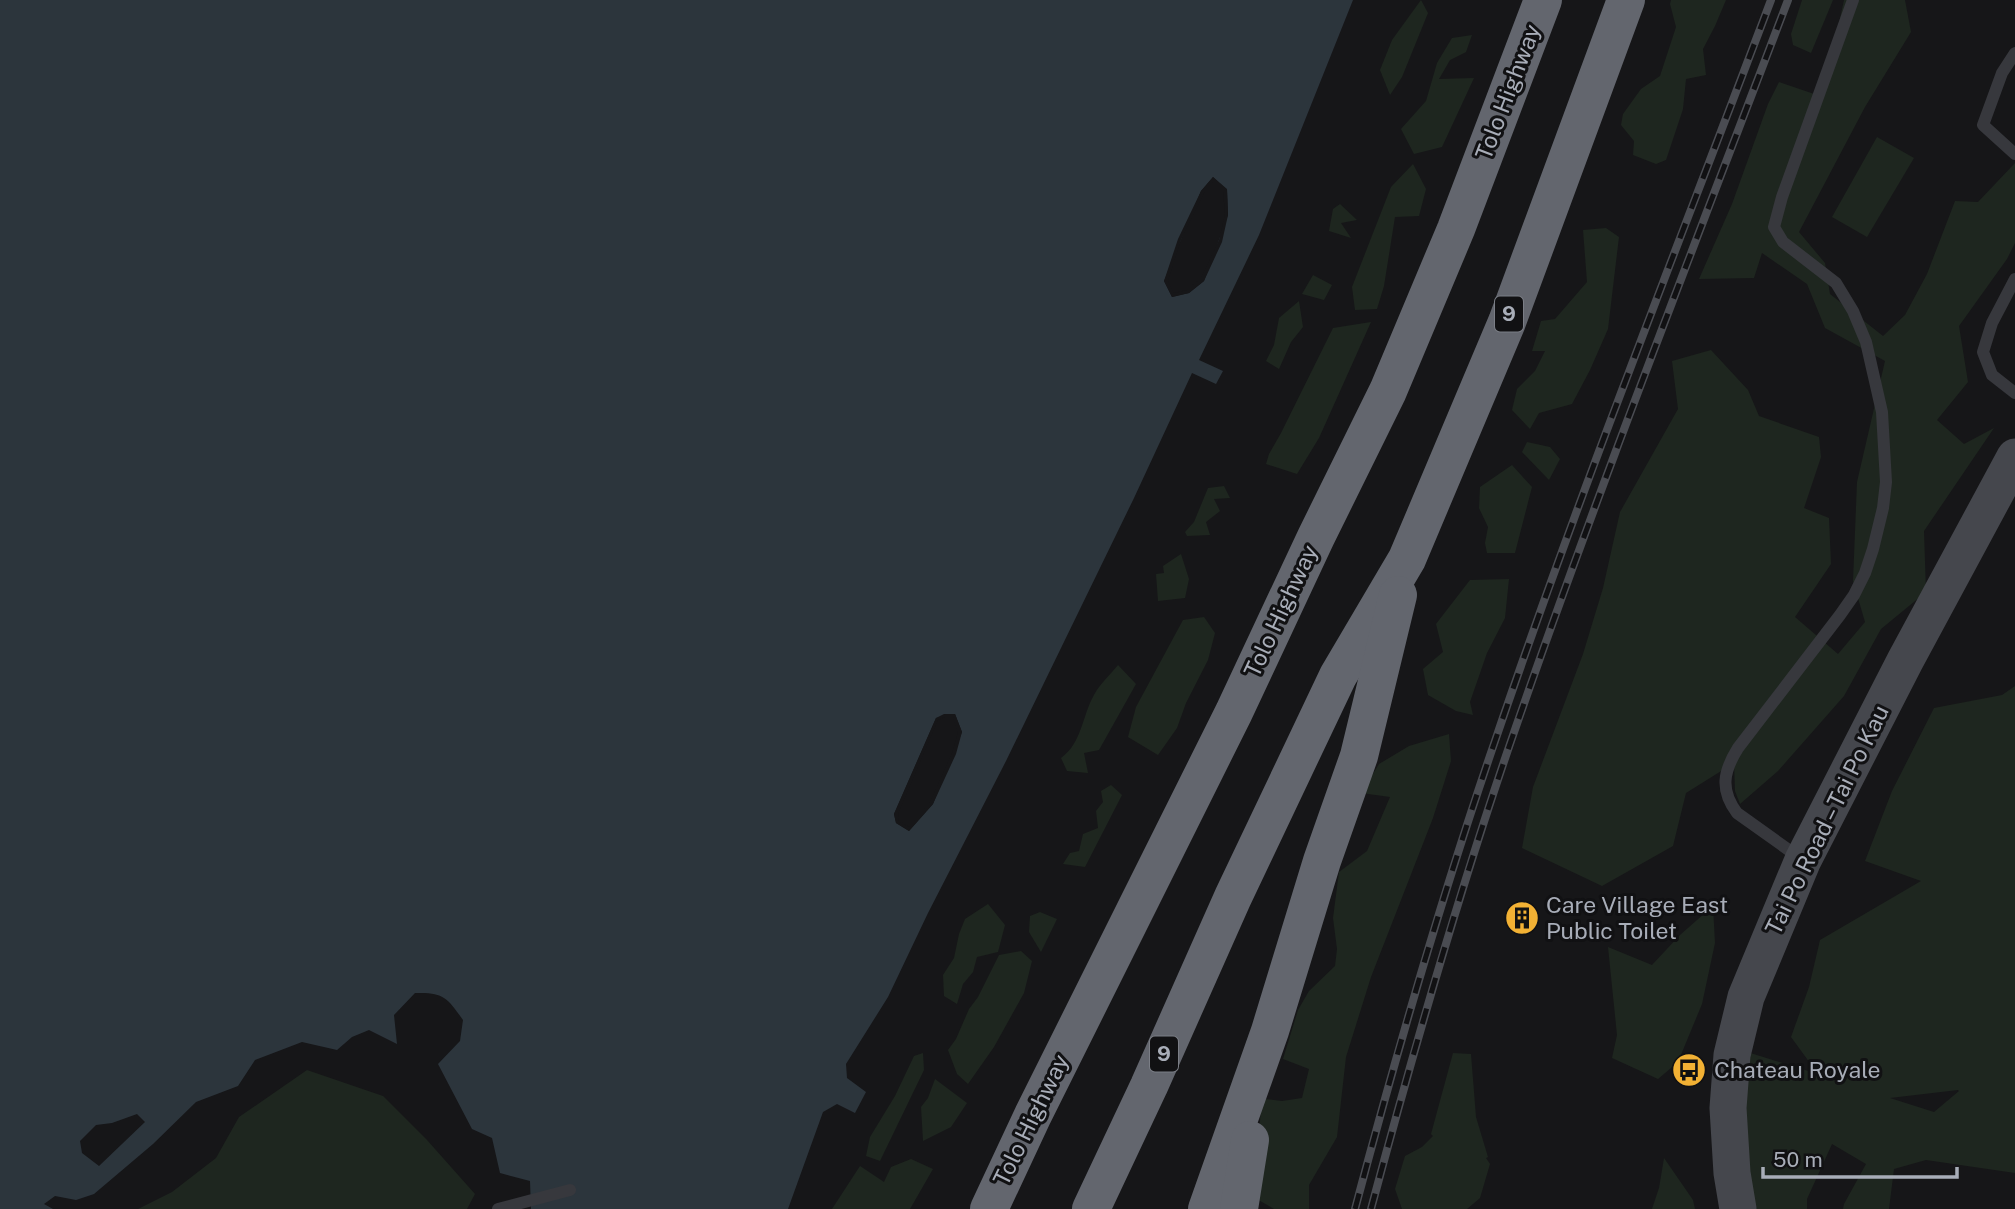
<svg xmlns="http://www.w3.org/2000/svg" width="2015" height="1209" font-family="'Public Sans',sans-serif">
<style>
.green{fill:#1e261f;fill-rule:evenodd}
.water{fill:#2c353c;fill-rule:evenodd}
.pier{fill:#161618;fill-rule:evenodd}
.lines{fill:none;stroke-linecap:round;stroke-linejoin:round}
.lane{stroke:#37383d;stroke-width:12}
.secondary{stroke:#45474d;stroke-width:37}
.highway{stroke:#63666e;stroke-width:38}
.rail-casing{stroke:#4a4c52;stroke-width:8}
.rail{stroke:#111113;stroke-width:5;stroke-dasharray:16;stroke-linecap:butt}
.labels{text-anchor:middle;stroke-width:6;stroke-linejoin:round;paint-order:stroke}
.shield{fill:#111113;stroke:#7b7e86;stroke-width:2}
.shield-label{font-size:21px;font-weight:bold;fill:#a8adb8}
.street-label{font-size:23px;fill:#a8adb8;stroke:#111113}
.poi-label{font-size:23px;fill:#a8adb8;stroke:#111113;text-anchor:start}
</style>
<rect width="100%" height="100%" fill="#161618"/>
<g class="green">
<polygon points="1421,0 1428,13 1402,77 1390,95 1380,70 1392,40"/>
<polygon points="1671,0 1726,0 1715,26 1703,49 1706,75 1686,79 1683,109 1666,160 1656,164 1633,155 1634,141 1621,125 1623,114 1641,89 1660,76 1676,27 1670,4"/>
<polygon points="1802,0 1833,0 1811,53 1793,45 1791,34"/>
<polygon points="1844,0 1905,0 1911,32 1865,107 1799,232 1825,263 1830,294 1883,336 1905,315 1927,274 1955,201 1978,202 2015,163 2015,243 2007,259 1959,326 1968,382 1937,420 1964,444 1994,428 1924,531 1926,592 1881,629 1844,696 1778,771 1740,804 1735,791 1734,763 1686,793 1673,846 1602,886 1522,848 1533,787 1583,654 1603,588 1620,512 1678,409 1672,361 1711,350 1748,390 1759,416 1819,437 1821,457 1804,508 1829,518 1831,564 1795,617 1838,654 1865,622 1853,581 1857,482 1885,361 1825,328 1807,284 1762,253 1754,278 1699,279 1732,204 1768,104 1779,82 1823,97"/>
<polygon points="1472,35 1466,52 1450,60 1439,79 1474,78 1442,147 1414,154 1401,129 1426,101 1437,63 1452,38"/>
<polygon points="1877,137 1914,158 1867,237 1832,217"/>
<polygon points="1413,164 1426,189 1419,216 1395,217 1384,286 1377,309 1355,310 1352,287 1391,187"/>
<polygon points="1340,204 1357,220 1341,223 1351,238 1329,231 1333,209"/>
<polygon points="1606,228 1619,237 1608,329 1590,370 1572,404 1539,413 1530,429 1512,410 1517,389 1535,371 1545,351 1532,351 1541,321 1555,319 1587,282 1583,230"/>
<polygon points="1313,275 1332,285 1324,300 1302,294"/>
<polygon points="1299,301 1303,327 1291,342 1279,369 1266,361 1274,345 1279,318"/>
<polygon points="1371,322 1319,438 1297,474 1266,464 1269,454 1281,433 1333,328"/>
<polygon points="1527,442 1550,447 1560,459 1549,480 1522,452"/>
<polygon points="1512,465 1532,487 1515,553 1487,553 1485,543 1488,527 1479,508 1480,487"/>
<polygon points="1224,486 1230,498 1214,499 1220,511 1206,522 1210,535 1187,536 1185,532 1194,522 1208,488"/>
<polygon points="1181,554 1189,579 1185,598 1158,601 1156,574 1164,573 1163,566"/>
<polygon points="1509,579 1505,618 1487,653 1470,702 1473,715 1456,711 1428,695 1423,669 1443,652 1436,624 1470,580"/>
<polygon points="1204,617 1215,633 1208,660 1186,703 1177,728 1158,755 1128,737 1136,707 1183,620"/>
<path d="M1118 665 1136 684 1099 750 1084 753 1088 773 1067 771 1061 758C1082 743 1082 716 1094 695 1099 685 1110 675 1118 665Z"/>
<path d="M2015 686V1173L1926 1160 1894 1169 1889 1209H1843L1844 1204 1866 1164 1832 1144 1807 1199V1209H1749L1744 1051 1818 1074 1791 1037 1809 987 1820 940 1921 881 1865 861 1892 791 1934 708 2002 695ZM1959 1091 1934 1112 1890 1098 1958 1090Z"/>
<polygon points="1449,734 1451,761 1433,818 1371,977 1346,1057 1337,1137 1309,1185 1309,1209 1274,1209 1255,1198 1261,1106 1266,1099 1282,1101 1302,1098 1309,1069 1283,1059 1298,1010 1309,991 1335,966 1337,949 1333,918 1339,872 1367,851 1390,797 1361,793 1379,764 1409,746"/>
<polygon points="1111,785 1122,795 1085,867 1063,864 1070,853 1079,851 1083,834 1098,828 1096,811 1103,802 1101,791"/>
<polygon points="988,904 1005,925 998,952 977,957 973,972 963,984 957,1004 944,996 943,975 954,958 959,934 965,919"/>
<polygon points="1713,906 1715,943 1702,1004 1678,1062 1658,1079 1612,1058 1617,1035 1608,947 1652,965 1680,935"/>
<polygon points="1040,912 1057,919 1041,952 1029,932 1030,916"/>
<polygon points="1021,951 1032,961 1024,993 994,1047 968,1084 957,1074 948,1050 956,1039 969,1009 978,997 999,955"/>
<polygon points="923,1053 924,1070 880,1161 866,1156 870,1137 895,1096 914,1056"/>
<polygon points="1453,1053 1471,1054 1476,1117 1488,1157 1486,1158 1490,1164 1480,1198 1467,1209 1402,1209 1395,1189 1405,1156 1422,1147 1433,1136 1431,1134"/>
<polygon points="307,1070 383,1096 427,1140 475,1194 467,1209 138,1209 172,1192 216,1158 239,1117"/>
<polygon points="935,1079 967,1103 951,1127 923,1141 921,1107 928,1098"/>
<polygon points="1664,1158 1693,1200 1695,1209 1652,1209 1659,1188"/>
<polygon points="911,1159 933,1169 910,1209 832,1209 860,1166 884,1182 891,1167"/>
</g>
<path class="water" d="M0 0H1353L1259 235 1199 360 1223 371 1216 384 1192 373 1134 498 1006 761 928 913 888 997 846 1064 847 1078 866 1092 855 1113 837 1104 823 1112 788 1209H531L530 1181 500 1173 492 1138 472 1129 438 1064 460 1041 463 1020C447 997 443 992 415 993L394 1015 397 1044 369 1030 352 1037 337 1050 302 1042 255 1060 238 1086 196 1102 153 1144 94 1194 76 1200 55 1196 44 1204 53 1209H0ZM1213 177 1227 190 1228 215 1204 281 1189 293 1172 297 1164 281 1201 191ZM955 714 962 732 933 804 909 831 896 823 894 814 936 718ZM137 1114 145 1122 99 1166 82 1153 80 1141 96 1125 112 1123Z"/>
<g class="pier">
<path d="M1213 177 1227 189 1228 215 1222 242 1204 281 1189 293 1172 297 1164 281 1178 239 1201 191ZM1213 182 1223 191 1225 214 1219 240 1201 278 1187 290 1174 293 1168 281 1181 240 1204 193Z"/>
<path d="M944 714H955L962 732 956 754 933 804 909 831 896 823 894 814 936 718ZM945 717H953L958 732 952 753 930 802 909 827 899 821 898 814 938 720Z"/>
</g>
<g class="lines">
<g class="lane">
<polyline points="2015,53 2002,73 1983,125 2015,154"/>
<polyline points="2015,279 1992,323 1983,352 1992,375 2015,393"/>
<path d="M1800 858 1737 813C1720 790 1723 772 1738 748L1840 615 1854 595 1865 573 1873 549 1883 508 1886 482 1882 412 1866 342 1853 311 1836 283 1783 242 1774 227 1782 197 1853 0"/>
<polyline points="498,1209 570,1190"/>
</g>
<polyline class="secondary" points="1738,1209 1732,1173 1728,1108 1732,1055 1746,997 1803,860 1905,661 2015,457"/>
<g class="highway">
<polyline points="989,1209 1033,1115 1234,712 1316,537 1388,391 1456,229 1543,0"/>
<polyline points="1091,1209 1149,1086 1233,897 1338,676 1407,559 1507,322 1626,0"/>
<polyline points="1207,1209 1270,1031 1322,861 1359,756 1398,595"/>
<polyline points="1239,1209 1250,1140"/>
</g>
<g class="rail-casing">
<g id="rail">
<path d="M1355 1209C1397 1051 1442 895 1495 741 1580 491 1678 246 1771 0"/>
<path d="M1371 1209C1413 1052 1458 895 1511 741 1597 492 1694 247 1788 0"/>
</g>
</g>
<use href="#rail" class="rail"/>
</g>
<defs>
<g id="building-disc" transform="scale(1.75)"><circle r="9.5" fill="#f2b134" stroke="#111113"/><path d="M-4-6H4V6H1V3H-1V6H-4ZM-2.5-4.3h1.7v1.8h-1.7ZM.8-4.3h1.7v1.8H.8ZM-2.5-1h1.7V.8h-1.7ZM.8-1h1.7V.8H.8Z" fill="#111"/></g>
<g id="bus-disc" transform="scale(1.75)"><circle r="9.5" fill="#f2b134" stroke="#111113"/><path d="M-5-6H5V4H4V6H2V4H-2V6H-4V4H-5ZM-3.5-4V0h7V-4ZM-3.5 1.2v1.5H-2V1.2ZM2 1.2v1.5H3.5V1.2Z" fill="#111"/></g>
</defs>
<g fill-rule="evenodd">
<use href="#building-disc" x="1522" y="918"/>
<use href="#bus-disc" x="1689" y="1070"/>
</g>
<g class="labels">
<g class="shield">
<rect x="1495" y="296.5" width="28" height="35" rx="5"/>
<rect x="1150" y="1036.5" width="28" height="35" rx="5"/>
</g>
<g class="shield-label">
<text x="1509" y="321">9</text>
<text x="1164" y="1061">9</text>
</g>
<g class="street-label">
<text transform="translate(1508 92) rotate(-69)" y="8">Tolo Highway</text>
<text transform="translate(1281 611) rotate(-65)" y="8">Tolo Highway</text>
<text transform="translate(1827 820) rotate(-64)" y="8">Tai Po Road – Tai Po Kau</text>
<text transform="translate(1031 1120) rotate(-64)" y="8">Tolo Highway</text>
</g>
<g class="poi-label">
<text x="1546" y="913">Care Village East<tspan x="1546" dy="26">Public Toilet</tspan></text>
<text x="1714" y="1078">Chateau Royale</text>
</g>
</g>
<path d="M1763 1167v10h194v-10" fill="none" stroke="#a8adb8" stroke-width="3.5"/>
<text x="1773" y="1167" font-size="21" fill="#a8adb8" stroke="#111113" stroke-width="5" paint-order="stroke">50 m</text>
</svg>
